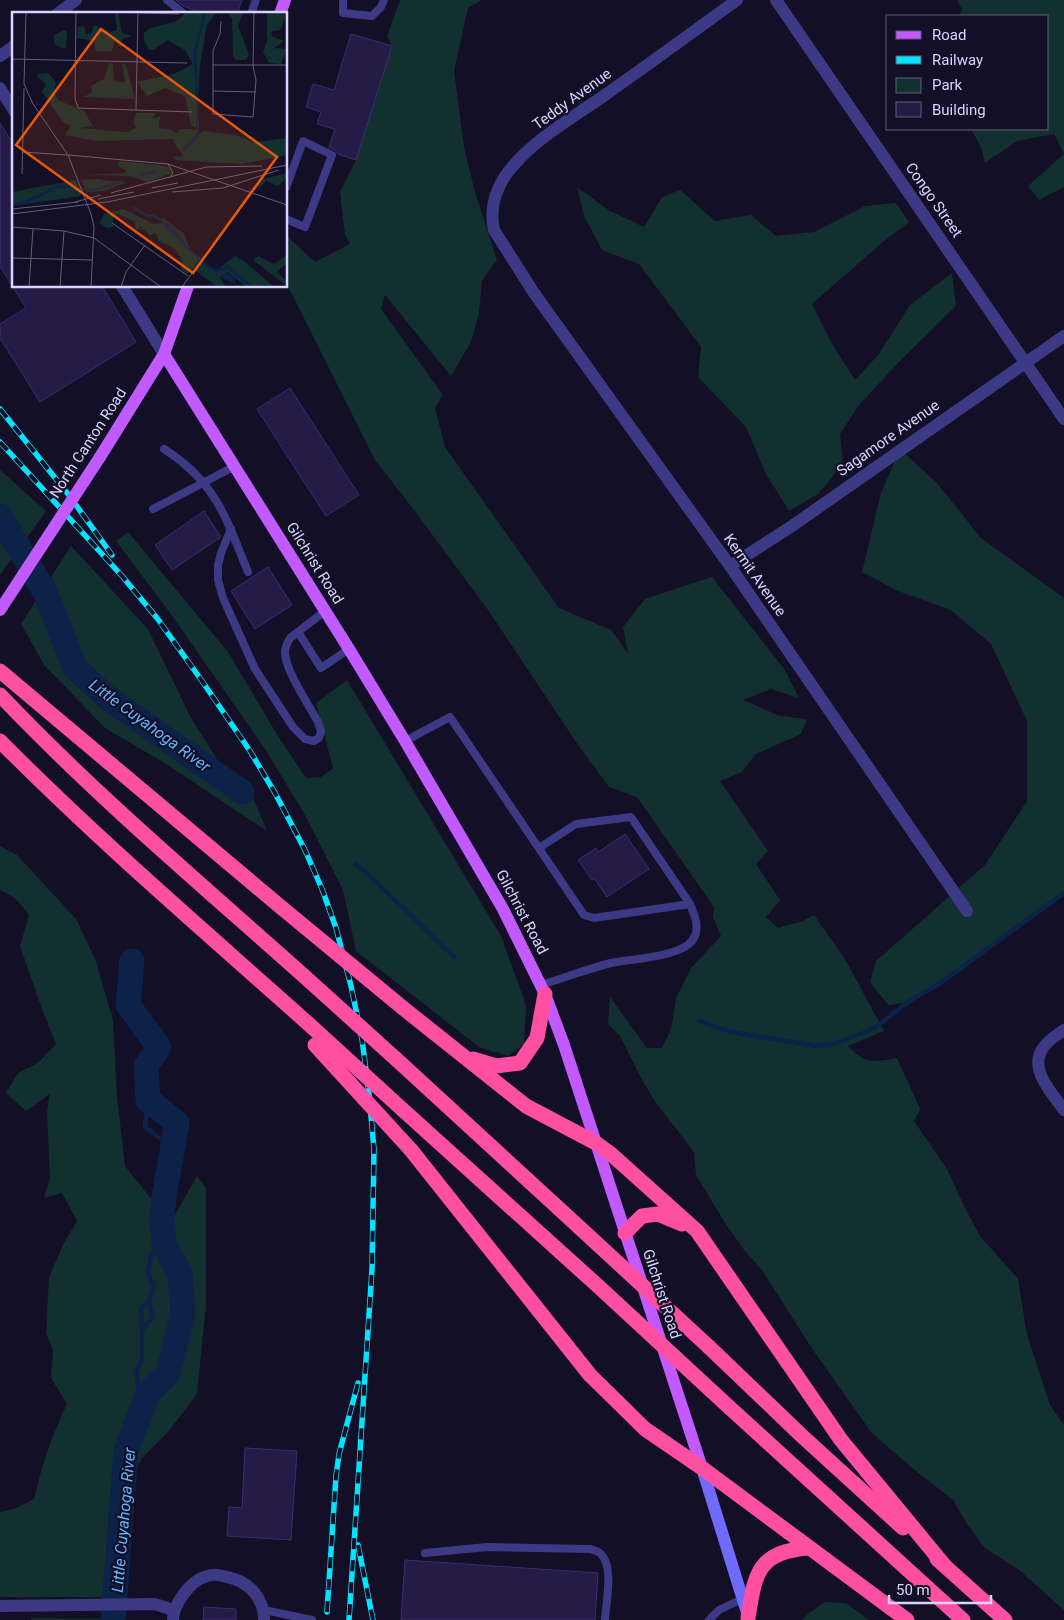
<svg xmlns="http://www.w3.org/2000/svg" width="1064" height="1620" font-family="Roboto,sans-serif">
<style>
.green{fill:#12302f}
.lines{fill:none;stroke-linecap:round;stroke-linejoin:round}
.stream{stroke:#0c2248;stroke-width:4.5}
.river{stroke:#0c2248;stroke-width:25}
.building{fill:#241b47;stroke:#3b2d73}
.lane{stroke:#3d3a85;stroke-width:8}
.street{stroke:#3d3a85;stroke-width:12}
.secondary{stroke:#6f6bff;stroke-width:12}
.primary{stroke:#c25bff;stroke-width:12}
.highway{stroke:#ff4fa3;stroke-width:15}
.rail-casing{stroke:#00e5ff;stroke-width:5.5}
.rail{stroke:#130f26;stroke-width:4;stroke-dasharray:11;stroke-linecap:butt}
.primary-bridge{stroke:#c25bff;stroke-width:12}
.highway-bridge{stroke:#ff4fa3;stroke-width:15}
.labels{text-anchor:middle;stroke-width:4.5;stroke-linejoin:round;paint-order:stroke}
.street-label{font-size:15px;fill:#d9d4ff;stroke:#130f26}
.water-label{font-size:16px;font-style:italic;fill:#62b6ff;stroke:#130f26}
.inset-river{fill:none;stroke:#0c2248;stroke-width:2.5}
.inset-road{fill:none;stroke:#625e7d;stroke-width:1}
.view{fill:#e8590c;fill-opacity:0.15;stroke:#e8590c;stroke-width:2.5}
.inset-edge{fill:none;stroke:#d9d4ff;stroke-width:2.5}
</style>
<rect width="100%" height="100%" fill="#130f26"/>
<g class="green">
<path d="M400 0H482L468 8 454 71 464 147 475 192 497 260 482 280 479 313 471 342 451 376 385 295 381 309 443 395 435 408 445 447 559 608 611 630 628 653 623 627 645 599 712 577 785 670 799 698 771 689 743 700 780 716 807 719 801 734 756 754 742 772 720 781 768 851 756 864 780 900 766 917 778 928 803 921 814 915 845 959 884 1031 848 1046C866 1065 873 1062 897 1058L920 1109 914 1121 947 1169 965 1208 980 1236 1018 1279 1027 1335 1050 1405 1064 1425V1610L1019 1570 985 1548 967 1524 953 1500 912 1468 871 1432 811 1347 762 1270 744 1250 725 1223 696 1175 694 1152 654 1100 642 1080 620 1036 608 1024 610 997 647 1048H662L671 1029 676 998 691 968 721 936 713 917 714 907 637 797 609 787 576 742 488 610 414 510 375 460 286 282V238L288 237 315 262 350 244 345 234 340 192 356 160 392 46 387 36Z"/>
<polygon points="957,0 1064,0 1064,154 1054,134 1017,141 985,163 981,147 971,129 1048,129 1048,16 960,16 962,9"/>
<polygon points="1064,154 1064,187 1039,200 1028,186"/>
<polygon points="577,187 610,211 644,227 662,197 680,190 715,221 751,215 776,236 814,232 865,206 896,203 909,222 883,242 812,304 832,344 855,380 879,354 910,305 952,273 956,306 898,363 859,405 840,434 843,464 818,494 789,511 766,474 746,427 698,377 701,347 639,264 602,250 585,218"/>
<polygon points="900,449 937,483 981,538 1064,598 1064,894 942,982 908,1002 888,1005 870,982 876,961 985,865 1027,801 1027,721 991,644 951,610 898,591 862,572 881,493"/>
<polygon points="0,470 46,511 0,575"/>
<polygon points="128,532 228,652 278,736 306,778 321,777 333,768 316,703 347,680 501,936 526,1005 524,1044 508,1056 479,1047 356,951 343,890 304,813 263,746 173,617 116,541"/>
<polygon points="71,546 148,629 190,716 223,769 249,788 267,831 168,765 105,728 44,665 21,624"/>
<path d="M0 846 17 855 76 919 95 959 113 1020 117 1096 125 1166 149 1196 172 1220 197 1176 206 1188V1305L197 1394 168 1432 141 1459 123 1500 116 1597H0V1512L14 1509 34 1499C42 1465 52 1435 67 1404L51 1378 53 1350 46 1333 49 1277 64 1243 77 1221 62 1193 44 1198 50 1178 47 1112 50 1094 26 1111 6 1093 18 1073 38 1063 56 1044 42 1009 20 946 29 915 15 898 0 890Z"/>
<polygon points="825,1602 846,1603 869,1620 802,1620 808,1614"/>
<polygon points="31,1618 114,1619 113,1620 31,1620"/>
</g>
<g class="lines">
<g class="stream">
<polyline points="239,790 242,792"/>
<polyline points="355,864 368,874 455,958"/>
<polyline points="700,1021 717,1028 743,1034 817,1046 834,1044 873,1029 908,1002 942,982 1064,893"/>
<polyline points="148,1100 145,1127 172,1147"/>
<polyline points="142,1330 141,1308 149,1301"/>
<polyline points="148,1393 138,1385 136,1373 142,1359 142,1330 153,1317 149,1301 154,1286 148,1273 151,1255 164,1244"/>
</g>
<g class="river">
<polyline points="0,516 46,594 75,668 108,698 242,792"/>
<polyline points="113,1620 126,1451 148,1393 168,1373 183,1314 180,1274 164,1244 162,1220 164,1196 177,1123 148,1100 146,1066 159,1047 128,1005 132,961"/>
</g>
</g>
<g class="building">
<polygon points="176,0 242,0 237,14 205,14 183,6"/>
<polygon points="351,34 392,46 356,160 338,154 335,150 329,147 335,129 317,124 321,112 306,107 313,84 334,90"/>
<polygon points="0,123 14,145 14,286 102,286 136,342 40,402 0,338 0,324 26,308 0,266"/>
<polygon points="290,388 359,495 326,516 257,409"/>
<polygon points="204,511 221,537 172,570 155,545"/>
<polygon points="268,567 292,605 255,629 231,591"/>
<polygon points="625,834 649,869 607,897 594,878 592,880 578,860 596,848 598,852"/>
<polygon points="245,1448 297,1451 291,1540 227,1536 229,1507 242,1508"/>
<polygon points="405,1560 598,1573 595,1620 401,1620"/>
<polygon points="204,1607 236,1609 236,1620 203,1620"/>
</g>
<g class="lines">
<g class="lane">
<polyline points="167,0 184,14"/>
<polyline points="343,0 343,13 372,16 381,7 384,0"/>
<polyline points="251,14 256,0"/>
<polyline points="286,188 303,141 332,155 305,227 286,219"/>
<path d="M164 449C216 482 226 518 248 572"/>
<polyline points="153,509 235,466"/>
<path d="M231 529 221 553 218 565V580L223 598 255 669 293 727 305 739 314 741 319 738 321 731 318 722C309 705 286 672 285 653 285 647 287 643 290 638L325 611"/>
<polyline points="298,632 321,668 349,649"/>
<polyline points="405,741 450,717 584,915 594,918 690,904"/>
<path d="M539 848 576 824 631 817 690 904C695 916 701 929 692 941 679 957 631 959 611 963 587 969 564 978 541 985"/>
<path d="M425 1553 487 1547 590 1549C594 1550 598 1551 601 1554 614 1567 606 1603 605 1620"/>
<polyline points="264,1610 312,1620"/>
<polyline points="709,1620 719,1610 742,1599"/>
</g>
<g class="street">
<path d="M737 0C693 32 649 64 605 95 571 119 529 142 505 176 494 193 490 212 494 230L534 293 730 566 967 911"/>
<polyline points="776,0 1064,419"/>
<polyline points="57,14 76,0"/>
<polyline points="0,56 14,46"/>
<polyline points="0,88 14,111"/>
<polyline points="122,286 164,354"/>
<polyline points="730,566 792,526 1064,336"/>
<path d="M1064 1030C1057 1035 1048 1040 1043 1048 1028 1069 1052 1093 1064 1110"/>
<polyline points="0,1606 155,1604 173,1610"/>
<path d="M173 1620C173 1604 191 1580 207 1576 213 1574 221 1575 227 1577 248 1581 264 1597 264 1620"/>
</g>
<polyline class="secondary" points="702,1468 748,1616"/>
<g class="primary">
<polyline points="280,14 285,0"/>
<polyline points="164,354 349,649 405,741 503,909 545,994 564,1045 702,1468"/>
<polyline points="100,457 164,354 188,286"/>
</g>
<g class="highway">
<polyline points="0,671 282,908"/>
<path d="M0 695C95 795 201 884 304 976"/>
<path d="M0 741C99 841 207 933 312 1027"/>
<polyline points="403,1008 526,1106 596,1143 611,1154 697,1231 841,1440 944,1565"/>
<polyline points="396,1059 579,1227"/>
<polyline points="473,1059 496,1066 520,1063 537,1038 545,994"/>
<polyline points="403,1110 598,1286"/>
<polyline points="411,1150 590,1375 645,1429 702,1468 907,1620"/>
<polyline points="625,1233 642,1216 658,1214 682,1224"/>
<polyline points="709,1347 802,1436 903,1528"/>
<polyline points="730,1408 963,1620"/>
<polyline points="937,1559 1005,1620"/>
<path d="M748 1618C755 1574 757 1552 808 1548"/>
</g>
<g class="rail-casing">
<g id="rail">
<polyline points="0,409 68,494 112,555"/>
<polyline points="0,442 122,576 157,618 202,681 250,751 275,793 305,850 322,889 336,928 351,986 362,1039 369,1094 374,1149 372,1269 349,1620"/>
<polyline points="358,1545 373,1620"/>
<polyline points="327,1612 336,1476 339,1454 358,1383"/>
</g>
</g>
<use href="#rail" class="rail"/>
<polyline class="primary-bridge" points="0,610 100,457"/>
<g class="highway-bridge">
<polyline points="282,908 403,1008"/>
<polyline points="304,976 396,1059"/>
<polyline points="312,1027 403,1110"/>
<polyline points="315,1045 411,1150"/>
<polyline points="579,1227 709,1347"/>
<polyline points="598,1286 730,1408"/>
</g>
</g>
<g class="labels">
<g class="street-label">
<text transform="translate(572 99) rotate(-36)" y="5">Teddy Avenue</text>
<text transform="translate(934 200) rotate(55)" y="5">Congo Street</text>
<text transform="translate(888 438) rotate(-35)" y="5">Sagamore Avenue</text>
<text transform="translate(88 443) rotate(-57)" y="5">North Canton Road</text>
<text transform="translate(315 563) rotate(58)" y="5">Gilchrist Road</text>
<text transform="translate(755 575) rotate(55)" y="5">Kermit Avenue</text>
<text transform="translate(522 912) rotate(62)" y="5">Gilchrist Road</text>
<text transform="translate(662 1294) rotate(72)" y="5">Gilchrist Road</text>
</g>
<g class="water-label">
<text transform="translate(150 725) rotate(36)" y="6">Little Cuyahoga River</text>
<text transform="translate(123 1520) rotate(-85)" y="6">Little Cuyahoga River</text>
</g>
</g>
<g transform="translate(12 12)">
<rect width="275" height="275" fill="#130f26"/>
<path d="M174 0H205L195 12 188 54 184 116 179 114 173 84 153 76 135 84 125 70 162 62 181 52 173 38 155 28 142 38H137L132 28V21L138 16 165 9ZM215 0H231L226 14 237 43 234 48H224L221 44 220 7ZM255 0 275 1 268 18 260 19 259 24 272 29 262 36 275 37 269 52 257 51 251 40 255 29ZM103 1 106 2 110 21 120 24 110 27 109 36 103 29 100 39H84L82 29 65 26 66 15 72 14 74 22H79L82 13 98 20 105 18ZM52 18 55 20 54 37 43 33 42 27V23ZM97 51 101 52 102 69 108 70H113L110 51 114 53 123 87 71 85 80 81 79 74 92 67ZM36 61 44 70 42 83 48 89 72 99 81 114 68 116 115 120 124 116 121 110 124 101H144L140 107 148 104 147 116 158 117 165 122 169 117H176L187 118 186 123 191 119 224 123 241 130 275 126V143L229 152 190 150 164 148 161 145 171 144 160 127 84 129 53 123 59 114 52 111 30 80 34 72 25 65V62ZM106 149 146 153 156 155 160 161 136 170 117 164 73 163 113 161 114 158 106 154ZM275 161V165L266 174 254 169 246 178V168ZM85 167 97 169 116 170 92 179 74 180 70 168ZM64 168 69 184 0 194V180ZM111 197 141 212 151 211 150 205 172 222 178 238 188 247 178 260 175 262 169 257 170 248 163 237 147 229 143 221 138 223 128 215 124 219 123 210 106 202 101 204V215L95 216 88 211 92 202ZM275 243V251L265 260 275 270V274L241 248 246 244 262 252ZM223 244 233 250 262 275H234L216 260 208 265 214 275H205L183 258 190 249 204 259Z" fill="#12302f"/>
<path d="M214 261 223 265V272L209 266Z" fill="#0c2248"/>
<path class="inset-river" d="M171 138 183 127 186 119 183 41 193 0M127 163 145 159M0 193 16 189 47 174 83 178 110 169M120 195 136 204 141 203 162 217 173 234 198 256 204 259 216 255 240 275M153 214 168 227"/>
<path class="inset-road" d="M14 0 12 72 21 92 56 143 79 202 82 215 79 275M64 0 63 86 66 96 180 100M100 0 167 2M209 9 208 22 201 39V102L241 105 244 68 241 54 242 0M0 47 175 51M200 53H275M201 79 244 80M124 98 126 0M11 140 55 143M56 143 156 152 275 193M156 152 161 161 158 165M10 162 12 76M140 176 166 171M160 180 211 176 267 158M99 181 194 155 250 154M86 187 122 180M63 190 89 183M0 197 66 190M0 202 95 190 275 153M100 211 176 264M0 215 52 219 82 226 149 275M0 246 80 248M17 275 21 217M48 275 52 219M109 275 114 260 133 233M170 275 194 242"/>
<path class="view" d="M89 17 265 145 181 261 4 133Z"/>
<rect width="275" height="275" class="inset-edge"/>
</g>
<rect x="886" y="15" width="162" height="115" fill="#130f26" stroke="#625e7d"/>
<rect x="896" y="31" width="25" height="8" fill="#c25bff" stroke="#625e7d"/>
<text x="932" y="40" font-size="15" fill="#d9d4ff">Road</text>
<rect x="896" y="56" width="25" height="8" fill="#00e5ff" stroke="#625e7d"/>
<text x="932" y="65" font-size="15" fill="#d9d4ff">Railway</text>
<rect x="896" y="78" width="25" height="15" fill="#12302f" stroke="#625e7d"/>
<text x="932" y="90" font-size="15" fill="#d9d4ff">Park</text>
<rect x="896" y="102" width="25" height="15" fill="#241b47" stroke="#625e7d"/>
<text x="932" y="115" font-size="15" fill="#d9d4ff">Building</text>
<path d="M889 1595v8h102v-8" fill="none" stroke="#d9d4ff" stroke-width="2.5"/>
<text x="896" y="1595" font-size="15" fill="#d9d4ff" stroke="#130f26" stroke-width="4" paint-order="stroke">50 m</text>
</svg>
